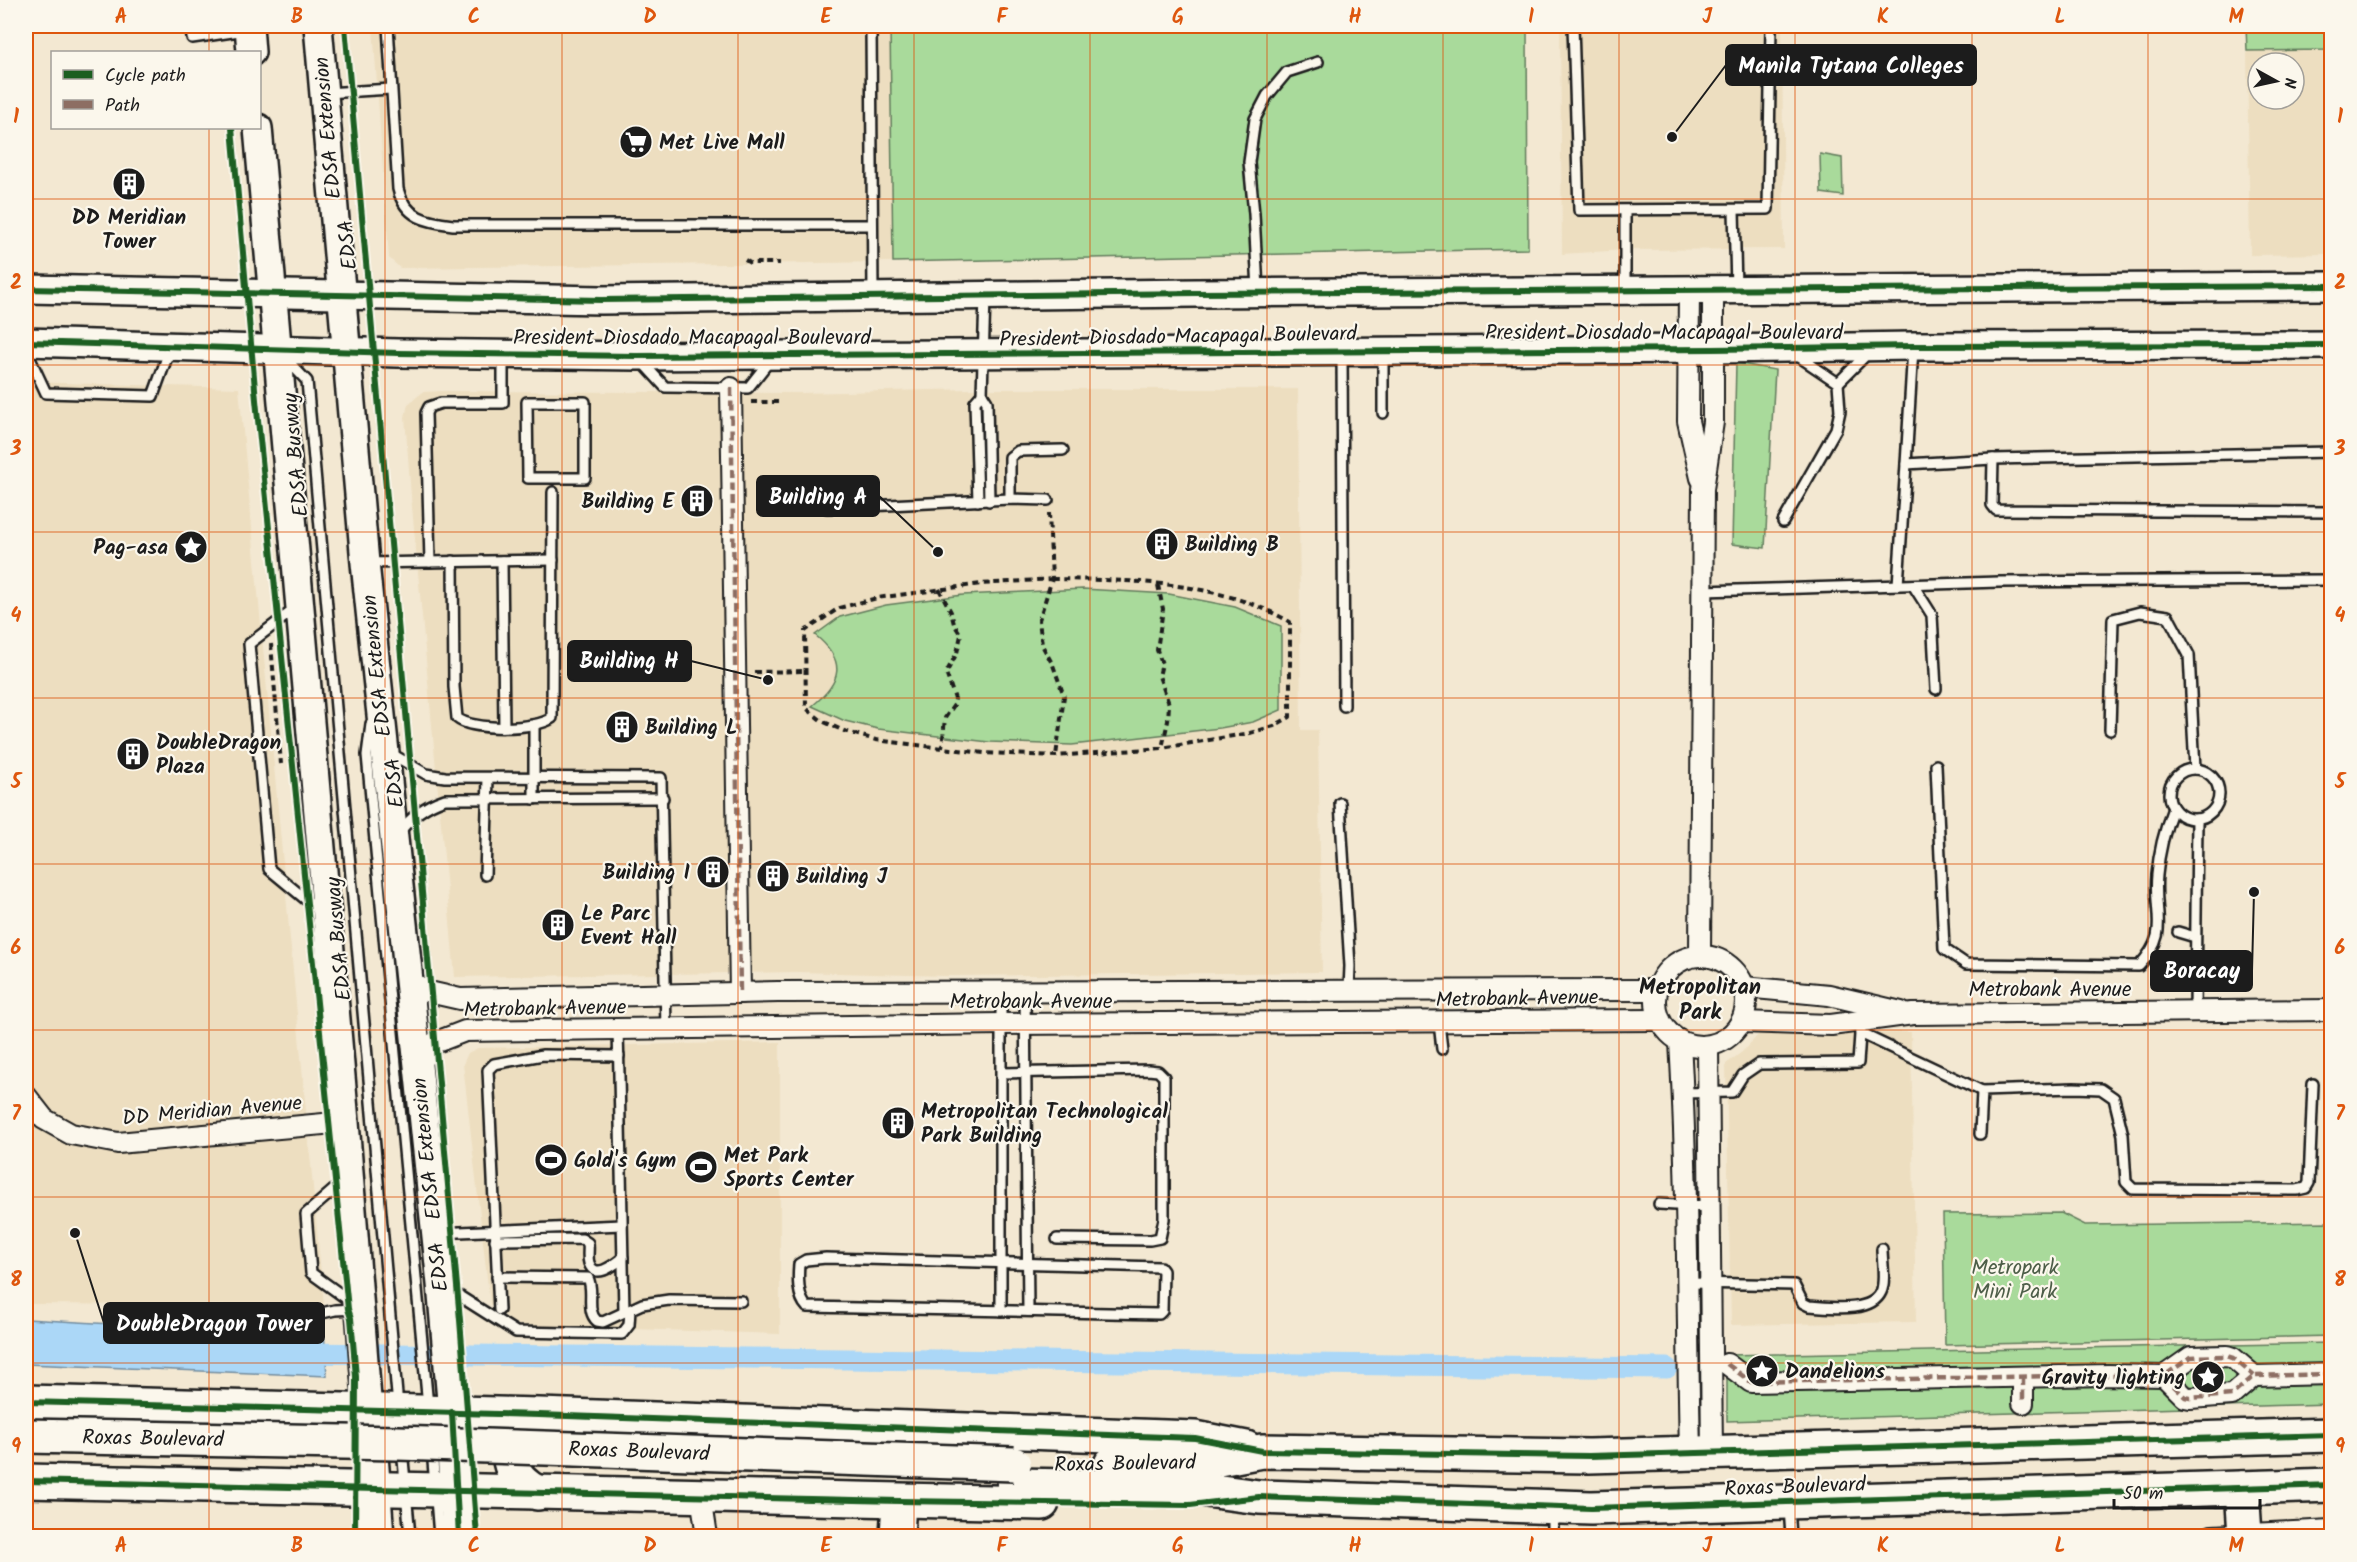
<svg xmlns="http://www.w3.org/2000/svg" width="2357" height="1562" font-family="Kalam,sans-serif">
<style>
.built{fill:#eddec0;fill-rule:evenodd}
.green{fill:#a9da9b;stroke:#627b5c;stroke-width:1.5}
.water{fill:#abd7f7;stroke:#728c9f;stroke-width:1.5}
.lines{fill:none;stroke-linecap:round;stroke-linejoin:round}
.canal{stroke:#abd7f7;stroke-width:21}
.lane-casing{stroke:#1c1c1c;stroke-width:14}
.street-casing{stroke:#1c1c1c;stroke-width:24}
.secondary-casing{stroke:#1c1c1c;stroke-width:32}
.highway-casing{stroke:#1c1c1c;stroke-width:38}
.path{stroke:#1c1c1c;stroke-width:4;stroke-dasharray:6 4.5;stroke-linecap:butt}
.lane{stroke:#fbf7ec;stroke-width:9}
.street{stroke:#fbf7ec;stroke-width:20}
.secondary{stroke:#fbf7ec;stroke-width:27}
.highway{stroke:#fbf7ec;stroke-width:33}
.highway-bridge-casing{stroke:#1c1c1c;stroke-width:38;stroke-linecap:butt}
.highway-bridge{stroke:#fbf7ec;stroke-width:33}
.quiet{stroke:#8d6e63;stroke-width:4.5;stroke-dasharray:9 4.5;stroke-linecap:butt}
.cycleway-casing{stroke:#fbf7ec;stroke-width:10}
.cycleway{stroke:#1b5e20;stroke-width:6}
.grid{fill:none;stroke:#de560d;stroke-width:1.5;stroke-opacity:0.55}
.labels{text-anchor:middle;stroke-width:4.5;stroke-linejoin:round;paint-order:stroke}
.street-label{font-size:21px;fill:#1c1c1c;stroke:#fbf7ec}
.poi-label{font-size:21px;font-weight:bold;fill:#1c1c1c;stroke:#fbf7ec;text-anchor:start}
.park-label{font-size:21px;fill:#4d5e48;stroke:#fbf7ec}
.neighbourhood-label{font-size:22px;font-weight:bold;fill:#1c1c1c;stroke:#fbf7ec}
.leader{fill:none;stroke:#1c1c1c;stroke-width:2}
.callout-dot{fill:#1c1c1c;stroke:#fbf7ec;stroke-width:2}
.callout{fill:#1c1c1c;stroke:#1c1c1c;stroke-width:2}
.callout-label{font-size:22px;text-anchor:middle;font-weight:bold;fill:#fff}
.neatline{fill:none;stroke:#de560d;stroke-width:2}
.grid-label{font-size:20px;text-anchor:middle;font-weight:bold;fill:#de560d}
</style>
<rect width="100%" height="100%" fill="#f3e8d2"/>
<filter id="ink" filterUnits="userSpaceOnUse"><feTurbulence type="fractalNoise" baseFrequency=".0167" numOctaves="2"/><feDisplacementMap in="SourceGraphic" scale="12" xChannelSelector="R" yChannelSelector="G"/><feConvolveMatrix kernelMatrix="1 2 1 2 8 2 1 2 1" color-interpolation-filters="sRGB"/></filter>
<g filter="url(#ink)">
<g class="built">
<polygon points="373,26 890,26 893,262 400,268 389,258"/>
<polygon points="1560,26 1782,26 1784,249 1625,250 1562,254"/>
<path d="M2331 50V254L2250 255 2247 51ZM2258 63H2294V99H2258Z"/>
<polygon points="26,382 239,388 324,1306 26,1304"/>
<polygon points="973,389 1298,389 1301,730 1318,730 1322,972 947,976 798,972 455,977 411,496 405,417 408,404 423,392 442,391 799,393"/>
<polygon points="1911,1032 1916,1322 1731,1325 1726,1064 1742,1052 1760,1033"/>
<polygon points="780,1042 780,1334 516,1325 490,1304 463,1064 468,1053 478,1048"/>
</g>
<g class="green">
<polygon points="890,26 1527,26 1528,249 893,262"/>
<polygon points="2246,26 2331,26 2331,50 2247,51"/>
<polygon points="1820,154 1842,158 1843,196 1821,193"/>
<polygon points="1736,363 1775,370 1765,548 1732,544"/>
<path d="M1083 589 1169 594 1235 607 1281 626V710L1253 722 1220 728 1072 745 989 742 878 729 845 721 812 706C842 682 847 661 815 635L840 617 886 605 963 595Z"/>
<polygon points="2061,1213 2085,1225 2331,1222 2331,1336 1945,1345 1943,1214"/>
<polygon points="2331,1343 2331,1404 1727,1421 1727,1355"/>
</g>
<polygon class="water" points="26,1319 233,1331 324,1330 327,1376 26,1364"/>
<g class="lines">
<polyline class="canal" points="299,1353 1667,1368"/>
<g class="lane-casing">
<g id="lane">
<polyline points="191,26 192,38 246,30"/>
<path d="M388 26 398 189C405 218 427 222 453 225H871"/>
<polyline points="871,26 873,293"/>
<polyline points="1573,26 1579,210 1768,209 1771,26"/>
<polyline points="326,93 391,89"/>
<polyline points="1734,210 1736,288"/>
<polyline points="1625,211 1625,288"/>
<polyline points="1258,290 1254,214 1249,162 1255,119 1267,96 1287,72 1318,62"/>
<polyline points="985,297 982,394 987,402 989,501"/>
<polyline points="1913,348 1906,464 1993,459 2332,452"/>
<polyline points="26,350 46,393 153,396 170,349"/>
<polyline points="1342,353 1344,706"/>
<polyline points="1795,354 1838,383"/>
<polyline points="285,358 307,381 398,1406"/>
<polyline points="642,362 665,387 748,388 771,359"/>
<polyline points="1838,383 1868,353"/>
<polygon points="527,402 585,402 585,478 528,478"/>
<polyline points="1383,413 1383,353"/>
<polyline points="1993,459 1992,505 1996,510 2332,512"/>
<polyline points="1010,499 1010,457 1018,451 1063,450"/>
<polyline points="978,501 975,402 982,394"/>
<polyline points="827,508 1010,499 1048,500"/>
<polyline points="1783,522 1836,429 1840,411 1838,383"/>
<path d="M453 561 454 687 457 718C472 731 536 730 552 718L553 492"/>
<polyline points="502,561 504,727"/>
<polyline points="430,562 426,413 429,407 441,403 503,403 503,356"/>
<polyline points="366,563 553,560"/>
<polyline points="1898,585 1906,464"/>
<polyline points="1913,585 1932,615 1936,689"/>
<polyline points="1703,591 1999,582 2332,580"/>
<polyline points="296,608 249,644 269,869 321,912"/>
<polyline points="371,724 367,755 428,1406"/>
<polyline points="2110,730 2113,619 2140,612 2168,616 2189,655 2195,769"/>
<polyline points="390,753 426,774 445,777 661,778 666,1029"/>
<path d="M1936 765 1944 949 1966 964 2139 966C2171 932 2153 916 2157 875 2159 851 2164 831 2173 808"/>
<circle cx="2194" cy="794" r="25"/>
<polyline points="534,799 534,725"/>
<polyline points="1340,803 1350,966 1349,990"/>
<path d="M399 833C412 816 424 806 445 799L663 798"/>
<polyline points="485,875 488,778"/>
<polyline points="2178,932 2195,937"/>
<polyline points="1001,991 1001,1311"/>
<polyline points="1025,991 1028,1311"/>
<polyline points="2195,1012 2197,819"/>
<polyline points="1439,1023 1442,1049"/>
<polyline points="618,1029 624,1311"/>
<polyline points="1860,1033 1982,1091"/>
<polyline points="1002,1073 1148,1070 1158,1071 1164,1077 1164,1219 1160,1238 1150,1240 1057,1239"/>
<polyline points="1683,1093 1732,1092 1743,1075 1759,1064 1858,1063 1861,1020"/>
<polyline points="1980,1134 1982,1091 2074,1088 2101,1089 2114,1098 2123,1135 2126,1182 2133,1189 2297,1190 2306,1188 2309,1183 2313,1084"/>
<polyline points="345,1180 306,1214 311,1273 354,1304"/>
<polyline points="1659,1204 1709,1207"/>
<polyline points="437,1233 622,1225"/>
<path d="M495 1240 582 1239 588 1243C589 1249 587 1257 589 1263 595 1281 615 1264 623 1258"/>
<path d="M826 1258 1160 1267 1163 1271 1162 1311 1159 1314 807 1307C797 1297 798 1277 799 1264L806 1260Z"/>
<path d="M497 1277 588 1278C595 1291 585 1310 597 1321L603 1322 642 1304 669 1300 741 1301"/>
<path d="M1689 1283 1794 1285 1803 1303 1809 1306C1829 1307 1871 1314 1881 1292 1886 1281 1882 1261 1882 1249"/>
<polyline points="445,1287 516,1332 622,1334 629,1325 630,1310"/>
<polyline points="499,1310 488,1070 494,1064 543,1055 619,1056"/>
<polyline points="136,1313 309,1316 335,1310 357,1309"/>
<polyline points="402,1449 410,1536"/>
<polyline points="432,1449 439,1536"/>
<polyline points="1789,1508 1791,1536"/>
<polyline points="1553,1513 1553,1536"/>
</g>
</g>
<g class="street-casing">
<g id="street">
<polyline points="1689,290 1688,421 1701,478"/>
<polyline points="731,388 740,993"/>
<polyline points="1700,955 1703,489 1713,422 1713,290"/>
<circle cx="1701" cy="1001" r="45"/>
<polyline points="409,981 429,992 460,999 778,992 1657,990"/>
<polyline points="1744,987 1829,995 1901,1012"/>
<polyline points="1741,1022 1831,1025 1913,1014 2332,1010"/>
<path d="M1680 1042C1688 1179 1687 1316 1690 1454"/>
<polyline points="1708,1046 1712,1453"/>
<polyline points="418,1065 434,1043 465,1031 1002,1024 1659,1020"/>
<polyline points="26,1096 44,1119 71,1134 118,1143 345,1122"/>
<polyline points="1727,1364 1751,1382 2108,1375 2164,1376 2191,1357 2227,1356 2233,1358 2254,1376"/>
<polyline points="2164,1376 2185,1397 2190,1398 2232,1395 2254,1376 2332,1374"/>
<polyline points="2023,1377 2023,1403"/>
<polyline points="701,1496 707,1536"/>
<polyline points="2212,1536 2332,1530"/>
</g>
</g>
<g class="secondary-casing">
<g id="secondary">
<polyline points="249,26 251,52"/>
<polyline points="318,26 365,563 441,1284 452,1412"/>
<polyline points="258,128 345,1122 368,1411"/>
<polyline points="26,289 601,300 1196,293 2332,286"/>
<polyline points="26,342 398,353 636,356 1713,349 1913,346 2332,345"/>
</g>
</g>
<g class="highway-casing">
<g id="highway">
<polyline points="26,1402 539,1415 1195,1438 1246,1448"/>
<polyline points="368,1415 377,1536"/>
<polyline points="452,1417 459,1536"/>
<path d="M525 1422C499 1448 507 1477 538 1493"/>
<polyline points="1111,1464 1192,1464 1262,1451 1589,1456 2332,1435"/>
<polyline points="26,1481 1042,1503"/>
<polyline points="1014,1485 1191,1488 1259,1497 1591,1508 2332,1485"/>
<polyline points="2242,1488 2245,1535"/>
<polyline points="897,1536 899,1501"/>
</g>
</g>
<g class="path">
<polyline points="745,260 750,263 780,263"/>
<polyline points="751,402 781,402"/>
<polyline points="1049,513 1052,579 1039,620 1042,645 1053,665 1064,696 1056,756"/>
<path d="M1052 579C1131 580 1220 581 1290 622V717L1274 726 1250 733 1162 748 1056 756 984 753 876 740 844 731 822 721 806 708 805 631 839 608 877 598 981 584Z"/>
<polyline points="1158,585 1163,609 1157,650 1162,664 1159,676 1169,704 1168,721 1162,748"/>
<polyline points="939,589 951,612 954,624 961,635 957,653 946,673 955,699 954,705 945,718 942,748"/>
<polyline points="271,644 281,764"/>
<polyline points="754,672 806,671"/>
</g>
<use href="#lane" class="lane"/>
<use href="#street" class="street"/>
<use href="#secondary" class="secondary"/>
<use href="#highway" class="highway"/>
<g class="highway-bridge-casing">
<polyline id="highway-bridge" points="26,1436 398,1443 1014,1464"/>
</g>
<use href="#highway-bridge" class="highway-bridge"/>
<g class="quiet">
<polyline points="731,388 740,993"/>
<polyline points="1727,1364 1751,1382 2108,1375 2164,1376 2191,1357 2227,1356 2233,1358 2254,1376"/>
<polyline points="2164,1376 2185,1397 2190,1398 2232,1395 2254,1376 2332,1374"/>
<polyline points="2023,1377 2023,1403"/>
</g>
<g class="cycleway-casing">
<g id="cycleway">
<polyline points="345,26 460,1320 477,1536"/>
<polyline points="232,128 256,400 348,1309 351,1318 356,1377 355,1536"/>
<polyline points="26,289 601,300 1196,293 2332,286"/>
<polyline points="26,342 398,353 636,356 1713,349 1913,346 2332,345"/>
<polyline points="26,1402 539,1415 1195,1438 1262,1451 1589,1456 2332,1435"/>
<polyline points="452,1412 459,1536"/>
<polyline points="26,1481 899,1501 1190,1505 1259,1497 1591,1508 2332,1485"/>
</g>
</g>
<use href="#cycleway" class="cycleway"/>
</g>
</g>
<path class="grid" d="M209 26V52M385 26V1536M562 26V1536M738 26V1536M914 26V1536M1090 26V1536M1267 26V1536M1443 26V1536M1619 26V1536M1795 26V1536M1972 26V1536M2148 26V1536M209 128V1536M26 199H2332M26 365H2332M26 532H2332M26 698H2332M26 864H2332M26 1030H2332M26 1197H2332M26 1363H2332"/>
<defs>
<g id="supermarket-disc" transform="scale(1.725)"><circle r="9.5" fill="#1c1c1c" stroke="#fbf7ec"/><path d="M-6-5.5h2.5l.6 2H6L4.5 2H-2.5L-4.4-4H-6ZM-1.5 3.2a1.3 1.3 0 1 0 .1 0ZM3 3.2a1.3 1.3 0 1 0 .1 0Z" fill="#fff"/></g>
<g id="building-disc" transform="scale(1.725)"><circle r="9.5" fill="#1c1c1c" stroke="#fbf7ec"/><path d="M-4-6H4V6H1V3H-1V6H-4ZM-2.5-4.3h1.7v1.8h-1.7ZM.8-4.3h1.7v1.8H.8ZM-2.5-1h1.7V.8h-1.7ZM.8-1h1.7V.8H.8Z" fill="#fff"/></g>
<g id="sight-disc" transform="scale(1.725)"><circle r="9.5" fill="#1c1c1c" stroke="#fbf7ec"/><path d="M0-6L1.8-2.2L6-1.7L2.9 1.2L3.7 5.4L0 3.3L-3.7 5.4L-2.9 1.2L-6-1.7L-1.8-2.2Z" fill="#fff"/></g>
<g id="stadium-disc" transform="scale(1.725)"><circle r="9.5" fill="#1c1c1c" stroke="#fbf7ec"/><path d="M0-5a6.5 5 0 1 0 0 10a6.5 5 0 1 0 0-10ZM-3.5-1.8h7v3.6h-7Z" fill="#fff"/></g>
</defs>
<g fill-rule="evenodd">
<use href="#supermarket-disc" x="636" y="142"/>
<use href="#building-disc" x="129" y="184"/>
<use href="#building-disc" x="697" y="501"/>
<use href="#building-disc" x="1162" y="544"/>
<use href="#sight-disc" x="191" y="547"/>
<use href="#building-disc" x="622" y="727"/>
<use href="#building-disc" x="133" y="754"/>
<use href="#building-disc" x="713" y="872"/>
<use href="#building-disc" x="773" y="876"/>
<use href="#building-disc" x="558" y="925"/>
<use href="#building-disc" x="898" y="1123"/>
<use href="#stadium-disc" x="551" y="1160"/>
<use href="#stadium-disc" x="701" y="1167"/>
<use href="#sight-disc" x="1762" y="1371"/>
<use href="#sight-disc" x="2208" y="1377"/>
</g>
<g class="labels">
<g class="street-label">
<text transform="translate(327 128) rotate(-95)" y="7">EDSA Extension</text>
<text transform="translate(347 245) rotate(-95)" y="7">EDSA</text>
<text x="1664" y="339">President Diosdado Macapagal Boulevard</text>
<text transform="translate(1178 336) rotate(-1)" y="7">President Diosdado Macapagal Boulevard</text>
<text x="692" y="344">President Diosdado Macapagal Boulevard</text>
<text transform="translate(295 455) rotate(-95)" y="7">EDSA Busway</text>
<text transform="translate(376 666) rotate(-96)" y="7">EDSA Extension</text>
<text transform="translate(394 783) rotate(-95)" y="7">EDSA</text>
<text transform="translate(338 939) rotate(-95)" y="7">EDSA Busway</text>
<text x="2050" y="996">Metrobank Avenue</text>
<text transform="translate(1517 998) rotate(-1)" y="7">Metrobank Avenue</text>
<text x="1031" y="1008">Metrobank Avenue</text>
<text transform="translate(545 1008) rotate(-1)" y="7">Metrobank Avenue</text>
<text transform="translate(212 1110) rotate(-5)" y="7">DD Meridian Avenue</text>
<text transform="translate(426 1149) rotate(-96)" y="7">EDSA Extension</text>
<text transform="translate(438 1267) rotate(-96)" y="7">EDSA</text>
<text transform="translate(153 1438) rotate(1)" y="7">Roxas Boulevard</text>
<text transform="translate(639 1451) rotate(2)" y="7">Roxas Boulevard</text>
<text transform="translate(1125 1463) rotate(-1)" y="7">Roxas Boulevard</text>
<text transform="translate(1795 1486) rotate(-2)" y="7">Roxas Boulevard</text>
</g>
<g class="poi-label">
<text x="659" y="149">Met Live Mall</text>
<text x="129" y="224" text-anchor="middle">DD Meridian<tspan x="129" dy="24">Tower</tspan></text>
<text x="674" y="508" text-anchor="end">Building E</text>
<text x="1185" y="551">Building B</text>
<text x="168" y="554" text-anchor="end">Pag-asa</text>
<text x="645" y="734">Building L</text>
<text x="156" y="749">DoubleDragon<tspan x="156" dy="24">Plaza</tspan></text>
<text x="690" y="879" text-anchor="end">Building I</text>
<text x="796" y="883">Building J</text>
<text x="581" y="920">Le Parc<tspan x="581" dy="24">Event Hall</tspan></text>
<text x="921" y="1118">Metropolitan Technological<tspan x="921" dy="24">Park Building</tspan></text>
<text x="724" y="1162">Met Park<tspan x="724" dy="24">Sports Center</tspan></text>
<text x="574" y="1167">Gold's Gym</text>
<text x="1785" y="1378">Dandelions</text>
<text x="2185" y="1384" text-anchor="end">Gravity lighting</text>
</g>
<g class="park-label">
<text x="2015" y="1274">Metropark<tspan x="2015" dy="24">Mini Park</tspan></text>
</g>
<g class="neighbourhood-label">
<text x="1700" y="994">Metropolitan<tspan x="1700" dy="25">Park</tspan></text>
</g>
</g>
<path class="leader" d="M1672 137L1726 65M938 552L879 496M768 680L691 661M2254 892L2252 971M75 1233L104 1323"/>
<g class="callout-dot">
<circle cx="1672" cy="137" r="6"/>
<circle cx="938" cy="552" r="6"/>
<circle cx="768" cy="680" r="6"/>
<circle cx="2254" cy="892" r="6"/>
<circle cx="75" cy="1233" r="6"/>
</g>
<g class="callout">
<rect x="1726" y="45" width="250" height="40" rx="6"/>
<rect x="757" y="476" width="122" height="40" rx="6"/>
<rect x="568" y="641" width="123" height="40" rx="6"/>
<rect x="2151" y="951" width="101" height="40" rx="6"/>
<rect x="104" y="1303" width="220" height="40" rx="6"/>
</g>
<g class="callout-label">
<text x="1851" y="73">Manila Tytana Colleges</text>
<text x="818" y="504">Building A</text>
<text x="629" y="668">Building H</text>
<text x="2202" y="978">Boracay</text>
<text x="214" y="1331">DoubleDragon Tower</text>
</g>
<rect width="2357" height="1562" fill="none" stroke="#fbf7ec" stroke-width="66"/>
<rect x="51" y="51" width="210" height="78" fill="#fbf7ec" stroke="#a29f99" stroke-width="1.5"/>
<rect x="63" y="70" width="30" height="9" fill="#1b5e20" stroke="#a29f99" stroke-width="1.5"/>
<text x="105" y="81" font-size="18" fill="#1c1c1c">Cycle path</text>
<rect x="63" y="100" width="30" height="9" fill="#8d6e63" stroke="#a29f99" stroke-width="1.5"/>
<text x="105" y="111" font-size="18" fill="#1c1c1c">Path</text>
<g transform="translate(2276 81) rotate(98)"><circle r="28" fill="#fbf7ec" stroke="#a29f99" stroke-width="1.5"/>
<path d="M0-4.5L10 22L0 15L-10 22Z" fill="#1c1c1c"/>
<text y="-9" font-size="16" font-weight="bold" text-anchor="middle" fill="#1c1c1c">N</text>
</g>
<path d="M2114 1499v9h146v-9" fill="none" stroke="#1c1c1c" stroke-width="3"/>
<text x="2123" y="1499" font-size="18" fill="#1c1c1c" stroke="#fbf7ec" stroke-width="4.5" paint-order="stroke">50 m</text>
<rect x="33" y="33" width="2291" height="1496" class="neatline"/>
<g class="grid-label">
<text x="121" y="23">A</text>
<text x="297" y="23">B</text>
<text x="474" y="23">C</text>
<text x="650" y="23">D</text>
<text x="826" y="23">E</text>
<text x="1002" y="23">F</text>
<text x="1178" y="23">G</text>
<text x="1355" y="23">H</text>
<text x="1531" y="23">I</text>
<text x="1707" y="23">J</text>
<text x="1883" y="23">K</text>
<text x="2060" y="23">L</text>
<text x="2236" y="23">M</text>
<text x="16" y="123">1</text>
<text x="2340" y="123">1</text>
<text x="16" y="289">2</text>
<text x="2340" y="289">2</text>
<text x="16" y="455">3</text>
<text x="2340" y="455">3</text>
<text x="16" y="622">4</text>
<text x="2340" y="622">4</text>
<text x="16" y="788">5</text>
<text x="2340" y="788">5</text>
<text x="16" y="954">6</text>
<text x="2340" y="954">6</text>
<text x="16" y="1120">7</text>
<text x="2340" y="1120">7</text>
<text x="16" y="1286">8</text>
<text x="2340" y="1286">8</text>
<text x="16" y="1453">9</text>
<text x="2340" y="1453">9</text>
<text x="121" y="1552">A</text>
<text x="297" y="1552">B</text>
<text x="474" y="1552">C</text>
<text x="650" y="1552">D</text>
<text x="826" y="1552">E</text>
<text x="1002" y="1552">F</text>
<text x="1178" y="1552">G</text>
<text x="1355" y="1552">H</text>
<text x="1531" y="1552">I</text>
<text x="1707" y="1552">J</text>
<text x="1883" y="1552">K</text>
<text x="2060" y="1552">L</text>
<text x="2236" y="1552">M</text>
</g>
</svg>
